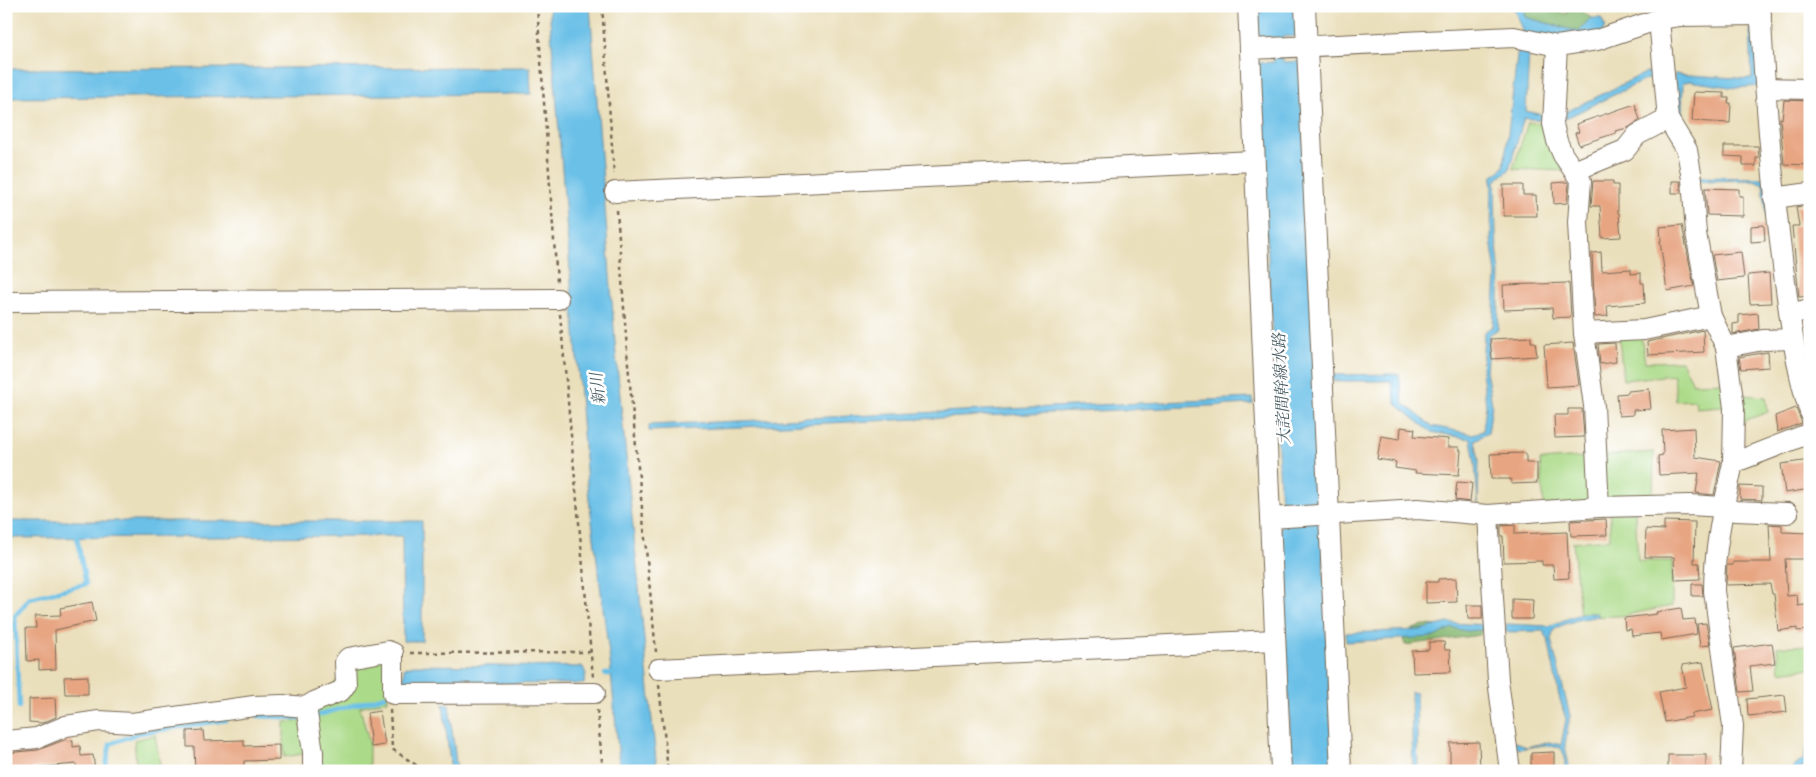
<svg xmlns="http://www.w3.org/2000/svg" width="1816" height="777" font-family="'Libre Bodoni','Noto Serif JP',serif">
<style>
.green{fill:#abda88;stroke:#738253}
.forest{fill:#88ba74;stroke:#627249}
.water{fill:#6ac0e7;stroke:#527582}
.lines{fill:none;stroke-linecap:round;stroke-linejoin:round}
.stream{stroke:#6ac0e7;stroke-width:4.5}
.building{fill:#e7a582}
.minor-casing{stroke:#786955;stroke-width:22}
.path{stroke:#786955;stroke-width:2.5;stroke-dasharray:4 4;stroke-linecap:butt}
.minor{stroke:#fff;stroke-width:20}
.labels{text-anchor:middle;stroke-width:5;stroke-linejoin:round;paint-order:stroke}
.water-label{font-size:16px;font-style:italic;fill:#4b5e64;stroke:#fff}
</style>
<rect width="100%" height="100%" fill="#fff"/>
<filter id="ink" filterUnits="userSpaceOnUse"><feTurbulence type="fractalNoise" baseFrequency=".02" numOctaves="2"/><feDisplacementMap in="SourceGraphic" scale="10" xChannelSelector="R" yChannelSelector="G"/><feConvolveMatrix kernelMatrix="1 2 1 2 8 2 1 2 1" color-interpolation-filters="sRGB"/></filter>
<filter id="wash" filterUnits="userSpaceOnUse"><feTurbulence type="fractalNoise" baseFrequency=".0096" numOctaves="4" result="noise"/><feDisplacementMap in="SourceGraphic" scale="20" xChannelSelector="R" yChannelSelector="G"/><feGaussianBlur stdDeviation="1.12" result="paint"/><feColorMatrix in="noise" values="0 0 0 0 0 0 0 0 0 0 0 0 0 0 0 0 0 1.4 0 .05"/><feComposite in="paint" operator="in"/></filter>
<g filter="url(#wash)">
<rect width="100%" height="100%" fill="#eadfbb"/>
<g class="green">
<polygon points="1528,122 1549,125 1567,171 1513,169"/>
<polygon points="1641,334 1645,362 1682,361 1693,383 1726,382 1731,394 1766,397 1768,412 1736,424 1737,405 1696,408 1695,400 1676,401 1674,375 1623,380 1619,338"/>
<polygon points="1654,452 1653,499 1544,506 1540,460"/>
<polygon points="1635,511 1638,561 1672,561 1672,606 1620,616 1580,617 1573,542 1610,539 1610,512"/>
<polygon points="1810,645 1810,668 1780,672 1777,647"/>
<polygon points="387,657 388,700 360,707 369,742 369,771 316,771 316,752 284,757 284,722 312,720 315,707 352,662"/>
<polygon points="155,735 161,771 137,771 134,740"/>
</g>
<g class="forest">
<polygon points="1522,6 1540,6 1567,14 1566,6 1576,6 1591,18 1579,32 1525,17"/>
<polygon points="1423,625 1482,628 1480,635 1405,645 1402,634"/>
</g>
<g class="water">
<polygon points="549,6 590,6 616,355 657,771 620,771 610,662 587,483"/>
<polygon points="1256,6 1298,6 1299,36 1282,37 1283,62 1300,61 1333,771 1292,771 1280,527 1295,507 1281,507 1258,63 1274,62 1273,37 1257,38"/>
<polygon points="1513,6 1522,6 1525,17 1579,32 1591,18 1601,18 1605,26 1602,33 1524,46 1529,52 1526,111 1543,115 1562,114 1645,73 1659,73 1659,77 1647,79 1562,120 1546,121 1524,118 1509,170 1495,181 1496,237 1500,273 1498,329 1489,335 1486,371 1492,404 1488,433 1475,440 1479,460 1478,504 1475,463 1471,439 1431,432 1396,404 1391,381 1332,381 1332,375 1399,374 1403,403 1432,426 1472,434 1483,431 1486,405 1482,371 1484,332 1493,326 1496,274 1491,239 1492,177 1504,167 1518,48 1522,30"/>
<polygon points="1750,26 1756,29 1760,86 1736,88 1689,81 1683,83 1682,111 1687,133 1676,115 1674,74 1752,79"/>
<polygon points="530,67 531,94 6,98 6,69"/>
<polygon points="1698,177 1765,178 1774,271 1769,244 1763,184 1754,180 1699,181"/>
<polygon points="1253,398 1253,404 649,431 649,425"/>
<polygon points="6,521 422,521 422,641 403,641 402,536 6,538"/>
<polygon points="1582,613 1597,613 1599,616 1577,620 1555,628 1551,639 1570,716 1565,745 1570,771 1565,771 1565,757 1561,748 1544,745 1519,749 1513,744 1514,741 1526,747 1549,742 1561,745 1566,719 1559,696 1548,639 1543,631 1506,632 1506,624 1549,626"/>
<polygon points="1448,623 1487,625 1490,629 1467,631 1452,628 1434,637 1346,642 1346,633 1419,630"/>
<polygon points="414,665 583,667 586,674 584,684 404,683 404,668"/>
<polygon points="1411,692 1416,693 1418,771 1413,771"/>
<polygon points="443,704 449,705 457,771 451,771"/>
<polygon points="1810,734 1810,762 1798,771 1789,771 1804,759"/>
</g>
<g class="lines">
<g class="stream">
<polyline points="605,674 616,674"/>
<polyline points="19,707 15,616 30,598 86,584 77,538"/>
<polyline points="258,716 299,718"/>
<polyline points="315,716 385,696"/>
<polyline points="105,771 110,744 139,733 226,720"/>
</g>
</g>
<g id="blocks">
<g class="building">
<polygon points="1694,92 1724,93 1724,98 1729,98 1728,103 1731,103 1730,123 1692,121"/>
<polygon points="1784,100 1810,101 1810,165 1784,164 1780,118 1782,119"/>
<polygon points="1635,104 1640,120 1628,128 1615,131 1616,133 1579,145 1575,133 1579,132 1576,124"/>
<polygon points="1724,146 1758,146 1759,158 1756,158 1756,166 1743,166 1743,157 1724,156"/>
<polygon points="1593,181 1613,181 1613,185 1618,185 1618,213 1619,213 1621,237 1602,238 1600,206 1591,206"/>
<polygon points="1672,181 1680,181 1681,193 1672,193"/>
<polygon points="1567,182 1569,184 1567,203 1554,204 1553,183"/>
<polygon points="1503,185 1523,185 1523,195 1536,195 1537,216 1504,216"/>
<polygon points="1705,188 1739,189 1739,196 1743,196 1743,216 1707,215"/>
<polygon points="1810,205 1810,248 1807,248 1810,268 1810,296 1799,297 1792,226 1799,226 1796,207"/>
<polygon points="1682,225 1694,286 1667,291 1660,241 1661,241 1660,227"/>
<polygon points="1764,225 1765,241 1751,242 1751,226"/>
<polygon points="1601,252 1602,271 1631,269 1631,274 1641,273 1641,283 1644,283 1645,303 1607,306 1608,316 1595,317 1592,253"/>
<polygon points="1741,252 1744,278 1717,281 1712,255"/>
<polygon points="1769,273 1771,303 1750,304 1748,275"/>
<polygon points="1569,283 1571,317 1553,318 1552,308 1504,310 1503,285"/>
<polygon points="1758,313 1759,329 1733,334 1733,324 1739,323 1739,315"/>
<polygon points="1703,330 1704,352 1648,355 1647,342"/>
<polygon points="1531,337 1531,342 1535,342 1537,356 1492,359 1490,339"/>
<polygon points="1573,343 1579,385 1547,387 1544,345"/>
<polygon points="1615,343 1616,362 1600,364 1598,344"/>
<polygon points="1768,352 1769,367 1741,369 1739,357"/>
<polygon points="1649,389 1651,409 1633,410 1633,415 1619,416 1617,394 1628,393 1628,391"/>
<polygon points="1796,408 1802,423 1777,432 1775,416"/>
<polygon points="1568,409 1582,409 1584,437 1555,438 1554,415 1568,415"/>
<polygon points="1401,427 1415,429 1414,436 1448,439 1448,447 1459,447 1459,450 1461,450 1459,475 1415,473 1416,471 1395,468 1396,462 1377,459 1381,436 1400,439"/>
<polygon points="1694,428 1695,457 1721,461 1714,495 1696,493 1699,473 1659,475 1658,456 1663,455 1662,430"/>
<polygon points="1526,453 1526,463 1537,463 1537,483 1511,484 1511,479 1491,479 1490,454"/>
<polygon points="1810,460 1810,489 1785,493 1781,464"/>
<polygon points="1457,482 1472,483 1470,502 1455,500"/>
<polygon points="1740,486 1762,487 1762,500 1740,499"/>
<polygon points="1606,519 1607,535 1571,536 1570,521"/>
<polygon points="1664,521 1695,522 1694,563 1699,563 1700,579 1675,580 1674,557 1645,557 1646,529 1664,530"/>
<polygon points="1769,524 1782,525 1782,532 1810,533 1810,559 1785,559 1787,596 1797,595 1798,606 1810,604 1810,630 1797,631 1797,628 1778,631 1774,594 1772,594 1770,584 1726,585 1727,565 1733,565 1733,562 1771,562"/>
<polygon points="1515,525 1515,534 1567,532 1569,578 1554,579 1553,565 1542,565 1542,561 1504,562 1503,536 1501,536 1501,526"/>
<polygon points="1456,578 1457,602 1426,603 1426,582 1438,582 1438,579"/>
<polygon points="1692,584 1702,584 1703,596 1692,596"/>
<polygon points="1512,599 1533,600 1532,619 1512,619"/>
<polygon points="92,602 96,621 55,630 56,669 39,670 39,660 27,661 26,628 36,628 35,616 61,615 60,608"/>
<polygon points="1467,605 1482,605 1482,619 1468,619"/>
<polygon points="1681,608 1683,620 1695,619 1697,634 1661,640 1660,633 1632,636 1631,629 1625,630 1624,618 1657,614 1656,612"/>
<polygon points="1706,623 1710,645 1700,646 1697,624"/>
<polygon points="1429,642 1444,642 1445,650 1450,650 1451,672 1413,673 1412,651 1429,650"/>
<polygon points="1772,643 1775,663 1750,666 1753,691 1740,692 1734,648"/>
<polygon points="1703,662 1713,710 1691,714 1692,717 1665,722 1659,692 1686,687 1682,665"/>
<polygon points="88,676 88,694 65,694 64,677"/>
<polygon points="1785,695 1787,712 1748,716 1747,699"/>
<polygon points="55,698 56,717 42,723 29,722 29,699"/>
<polygon points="380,711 385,745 371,747 367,713"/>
<polygon points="203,730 204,741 244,740 244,746 279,745 279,760 244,761 244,771 195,771 194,747 187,747 187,731"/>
<polygon points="67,739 67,741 73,740 73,747 80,746 81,756 93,755 95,770 77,771 76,764 32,768 32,771 6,771 6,753 38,750"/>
<polygon points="1479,742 1480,770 1450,771 1450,743"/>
<polygon points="1554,752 1554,770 1539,771 1539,766 1531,766 1531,753"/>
<rect x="1668" y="755" width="38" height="16"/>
</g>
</g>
</g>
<g filter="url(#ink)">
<use href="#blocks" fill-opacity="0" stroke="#786955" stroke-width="1"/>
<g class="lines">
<g class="minor-casing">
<g id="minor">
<polyline points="1248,6 1250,49"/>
<polyline points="1305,6 1341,771"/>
<path d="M1760 6C1765 98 1773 190 1785 282 1791 325 1796 370 1810 412"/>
<polyline points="1659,19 1668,119 1687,150 1692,179 1696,233 1711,316 1726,347 1734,408 1733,463"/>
<polyline points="1557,46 1553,124 1557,141 1563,155 1581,181 1578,222 1584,333 1594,406 1599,507"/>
<polyline points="1766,88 1810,89"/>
<polyline points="1574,171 1625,150 1637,135 1668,119"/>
<polyline points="615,192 1254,161"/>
<polyline points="1774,198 1810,193"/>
<polyline points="6,302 558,299"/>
<polyline points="1790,314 1810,309"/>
<polyline points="1584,333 1644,330 1711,316"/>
<polyline points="1726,347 1763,340 1793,339"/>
<polyline points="1488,515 1498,680 1510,771"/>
<polyline points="1270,518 1250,49 1514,37 1557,46 1597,40 1659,19 1679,16 1761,15"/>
<polyline points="658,669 1275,640"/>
<polyline points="306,707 313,752 313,771"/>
<polyline points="6,741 37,738 66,726 99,721 132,723 254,706 282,705 306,707 314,702 341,691 346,684 345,662 348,658 388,651 393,653 393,694 595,693"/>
<polyline points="1281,771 1270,518 1418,509 1488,515 1599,507 1690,505 1723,507 1735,511 1788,513"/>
<path d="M1731 771 1733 726 1714 591C1714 548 1724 505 1733 463L1810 433"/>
</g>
</g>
<g class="path">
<polyline points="537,6 557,282"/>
<polyline points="602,6 614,174"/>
<polyline points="617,210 628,364 656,652"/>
<polyline points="560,314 593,677"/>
<polyline points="410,653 591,652"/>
<polyline points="659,685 668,771"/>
<polyline points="390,710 392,749 416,765 418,771"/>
<polyline points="597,710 603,771"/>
</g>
<use href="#minor" class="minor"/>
</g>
</g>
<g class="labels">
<g class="water-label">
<text transform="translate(597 389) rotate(-96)" y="6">新川</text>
<text transform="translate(1281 389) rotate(-93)" y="6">大詫間幹線水路</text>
</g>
</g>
<rect width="1816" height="777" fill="none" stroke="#fff" stroke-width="25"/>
</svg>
